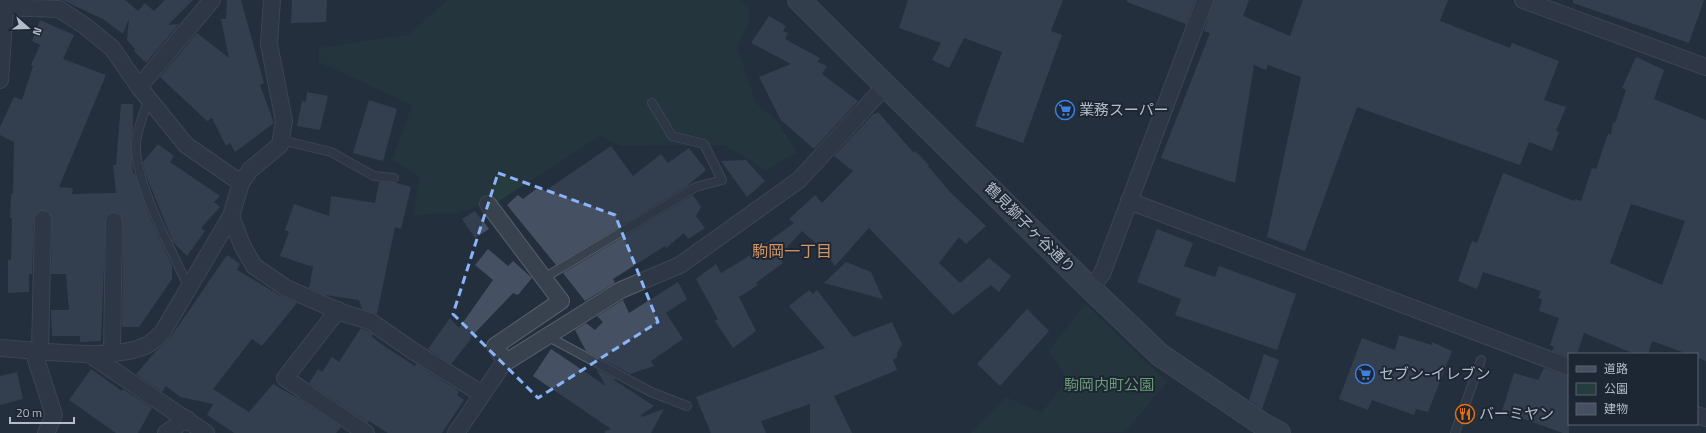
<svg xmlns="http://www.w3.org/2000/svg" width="1706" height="433" font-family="'Titillium Web','Noto Sans JP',sans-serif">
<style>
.green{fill:#263c3f}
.building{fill:#455162;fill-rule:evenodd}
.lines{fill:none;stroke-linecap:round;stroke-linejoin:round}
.service-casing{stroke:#565f6c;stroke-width:10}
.minor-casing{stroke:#565f6c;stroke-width:18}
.secondary-casing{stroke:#565f6c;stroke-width:24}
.service{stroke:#38414e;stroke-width:8}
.minor{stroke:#38414e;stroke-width:16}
.secondary{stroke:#465061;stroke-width:22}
.marked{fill:none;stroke:#8ab4f8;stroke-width:3;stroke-dasharray:8 5;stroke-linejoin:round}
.labels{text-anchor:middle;stroke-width:4;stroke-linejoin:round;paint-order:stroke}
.poi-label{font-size:15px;fill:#b4bcc9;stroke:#1d2633;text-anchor:start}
.street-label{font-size:15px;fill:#b4bcc9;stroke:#1d2633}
.park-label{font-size:15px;fill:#6b9a76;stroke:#1d2633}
.neighbourhood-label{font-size:16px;fill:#d59563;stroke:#1d2633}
</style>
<rect width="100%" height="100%" fill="#242f3e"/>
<g class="green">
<polygon points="448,0 740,0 749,7 749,21 737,48 756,103 777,121 797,152 766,170 724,145 621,146 600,136 499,201 455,213 413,215 420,177 392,160 412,105 319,62 319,48 408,35"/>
<polygon points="1085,304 1167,382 1125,432 971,433 1006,397 1041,413 1068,380 1049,351"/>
</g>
<g class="building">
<polygon points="62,0 125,0 138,11 145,3 154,11 165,0 193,0 168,25 179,24 146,63 134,51 135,49 127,40 129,18 123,34 103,19"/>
<polygon points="227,0 241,0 264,83 260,85 274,123 235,152 230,143 226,146 212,118 207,121 160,77 197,33 229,58 221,19 226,19"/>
<polygon points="292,0 327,0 326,22 291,23"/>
<polygon points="908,0 1063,0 1051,31 1062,35 1023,143 975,126 1002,52 964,38 949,68 932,60 941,43 899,28"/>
<polygon points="1127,0 1195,0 1186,24 1127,2"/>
<polygon points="1214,0 1249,0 1243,16 1290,36 1303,0 1448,0 1440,21 1510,48 1512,43 1559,61 1544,100 1566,107 1556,131 1559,132 1552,151 1529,142 1520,165 1357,107 1305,251 1267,237 1301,77 1268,65 1266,70 1254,65 1235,183 1161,158 1210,33 1204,31"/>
<polygon points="1573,0 1704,0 1689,43 1573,3"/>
<polygon points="769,16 786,26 783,31 788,33 785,39 820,58 818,62 827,66 822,74 858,101 814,149 781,120 759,77 791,64 751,43"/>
<polygon points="40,20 74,35 63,59 106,75 59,187 73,188 72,194 116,193 113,165 116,165 121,104 133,104 133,128 131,143 133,174 134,172 150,218 172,266 172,279 139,327 122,327 123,221 119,213 110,213 106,216 101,341 80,342 80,336 52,336 51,310 69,310 66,274 51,274 52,219 48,211 39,211 34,218 32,274 29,274 29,292 8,293 8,260 11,260 12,218 10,218 11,194 13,194 14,142 0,135 0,127 14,97 22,100 33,66 31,65 40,45 32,41"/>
<path d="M1636 57 1664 70 1654 99 1706 120V361L1697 357V354H1688L1652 341 1648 354H1635L1584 333 1577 354H1569V357L1552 351 1554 347 1550 345 1559 318 1539 311 1542 299 1538 298 1541 291 1483 272 1477 289 1458 281 1472 241 1477 243 1503 173 1574 201 1575 199 1581 201 1592 168 1596 169 1608 134 1611 135 1613 122 1615 123 1626 90 1622 88ZM1631 204 1685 221 1662 285 1610 263Z"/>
<polygon points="307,92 328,96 320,130 297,126 302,101 306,102"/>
<polygon points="369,100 397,109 383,161 353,153"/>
<polygon points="878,112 914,153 915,151 929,165 928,166 950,192 986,226 966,244 959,237 939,263 960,283 989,258 1011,276 999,292 991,285 953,315 869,228 835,266 823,250 802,231 779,256 783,263 756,283 758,285 739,297 756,331 733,348 715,321 718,319 696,279 716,264 721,273 746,258 794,223 789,219 815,195 822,203 853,171 834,156 874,113 876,114"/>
<polygon points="158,144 174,156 170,162 220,196 214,202 220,207 201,228 205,231 187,256 173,242 146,175 143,162"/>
<polygon points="611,146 633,176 661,154 668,163 689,148 706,170 687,186 556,265 507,205 518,195 523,199 540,186 545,191"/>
<polygon points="746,160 765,181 747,197 721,161"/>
<polygon points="379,182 397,183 411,187 401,229 395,227 377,314 362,309 359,300 325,295 309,288 313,267 280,256 289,232 285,230 294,204 329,216 331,196 375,203"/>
<polygon points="693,195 701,207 696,216 705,228 688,239 684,233 666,248 665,246 613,279 615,283 585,301 563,273"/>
<polygon points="475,211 489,229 475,238 462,219"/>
<polygon points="1157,229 1193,243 1184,266 1215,277 1219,266 1296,294 1277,350 1175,315 1181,299 1137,282"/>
<polygon points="488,249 508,266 513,261 532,278 518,295 513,293 470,338 471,339 451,364 428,349 450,318 459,328 493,280 475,265"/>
<polygon points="227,255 240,264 237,270 281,296 297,303 262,346 252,339 213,389 249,412 273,384 299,399 341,427 336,433 234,433 207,415 213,404 180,397 166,386 162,392 136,374 156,351 170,338"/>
<polygon points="846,262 871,272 883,299 824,283"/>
<polygon points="678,282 687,299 666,313 683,339 651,361 654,366 630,374 586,351 575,330 586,323 595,330 603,322 597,316 623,300 629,313"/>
<polygon points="809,290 813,294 817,290 853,337 892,322 902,344 897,353 897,357 893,360 897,370 834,396 852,433 810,433 810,404 761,421 766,433 711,433 696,397 825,348 789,306"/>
<polygon points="1027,309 1049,331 1000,386 977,364"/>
<polygon points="361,328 373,334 372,337 384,346 415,366 416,364 459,391 457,395 464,400 442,433 388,433 369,421 368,423 309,383 318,369 322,372 332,357 339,362"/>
<polygon points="1399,335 1432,345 1432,342 1452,351 1428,412 1416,409 1414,415 1372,400 1368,410 1339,399 1362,338 1395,350"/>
<polygon points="551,349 606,386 596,369 616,379 614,380 654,406 641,415 642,417 664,409 651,433 605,433 605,431 611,429 533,376"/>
<polygon points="1264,354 1279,360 1262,409 1249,400"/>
<polygon points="1544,368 1569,376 1569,433 1563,433 1502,411 1514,373 1538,380"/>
<polygon points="91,369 122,391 123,389 152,408 138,433 116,433 69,400"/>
<polygon points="17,372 23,399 0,405 0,376"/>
</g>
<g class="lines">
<g class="service-casing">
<g id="service">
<path d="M149 99C143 114 138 127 136 143 134 182 172 251 189 288"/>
<polyline points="281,140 331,152 374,176 394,178"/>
<polyline points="544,278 696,187 722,180 704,144 672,136 652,103"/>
<polyline points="547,336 651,392 687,406"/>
<polyline points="1455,433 1481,360"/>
</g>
</g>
<g class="minor-casing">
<g id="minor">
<polyline points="1523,0 1706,67"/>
<polyline points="0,7 59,9 85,26 112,48 139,87 186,145 241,183"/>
<polyline points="0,80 5,7"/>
<polyline points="139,87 212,0"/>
<polyline points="1129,201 1569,367"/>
<polyline points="488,204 561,301 495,346 506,362"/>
<polyline points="231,216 242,245 254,266 286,288 343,313 370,321 413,351 482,394"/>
<polyline points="1090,288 1102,274 1205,0"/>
<polyline points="338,310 285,378 366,433"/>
<path d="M0 348C38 350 114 362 147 345 153 342 157 337 162 333L231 216 241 183 250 170 280 145 284 121 269 44 272 0"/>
<polyline points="33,350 54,415 46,433"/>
<polyline points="40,350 43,219"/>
<polyline points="112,352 114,221"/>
<polyline points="89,354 206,433"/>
<polyline points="1697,415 1706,418"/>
<polyline points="166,433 187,419"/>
<polyline points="456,433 503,364 621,290 680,265 799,180 886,85"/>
</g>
</g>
<g class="secondary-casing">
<polyline id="secondary" points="799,0 1090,288 1160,355 1262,424 1279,433"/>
</g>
<use href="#service" class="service"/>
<use href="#minor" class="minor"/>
<use href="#secondary" class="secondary"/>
</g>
<path d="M0 0H1706V433H0ZM498 173 615 215 658 322 538 398 453 314Z" fill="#242f3e" fill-opacity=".55" fill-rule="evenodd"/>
<path class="marked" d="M498 173 615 215 658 322 538 398 453 314Z"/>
<defs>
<g id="supermarket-ring" transform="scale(1)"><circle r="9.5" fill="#1d2633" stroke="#3f7fe0" stroke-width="1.5"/><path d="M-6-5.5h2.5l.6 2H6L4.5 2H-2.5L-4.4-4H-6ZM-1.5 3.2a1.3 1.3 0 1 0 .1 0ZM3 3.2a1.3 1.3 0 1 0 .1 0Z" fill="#3f7fe0"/></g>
<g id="restaurant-ring" transform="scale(1)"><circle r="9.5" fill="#1d2633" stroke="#e8710a" stroke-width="1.5"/><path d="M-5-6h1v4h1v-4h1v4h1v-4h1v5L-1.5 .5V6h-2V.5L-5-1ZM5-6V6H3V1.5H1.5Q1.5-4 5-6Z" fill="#e8710a"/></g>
</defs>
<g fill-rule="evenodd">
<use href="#supermarket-ring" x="1065" y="110"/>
<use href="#supermarket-ring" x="1365" y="374"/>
<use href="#restaurant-ring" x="1465" y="414"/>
</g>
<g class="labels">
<g class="poi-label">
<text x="1079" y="115">業務スーパー</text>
<text x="1379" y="379">セブン-イレブン</text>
<text x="1479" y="419">バーミヤン</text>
</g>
<g class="street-label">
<text transform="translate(1030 228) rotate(45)" y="5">鶴見獅子ヶ谷通り</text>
</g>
<g class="park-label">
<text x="1109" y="390">駒岡内町公園</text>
</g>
<g class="neighbourhood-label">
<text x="792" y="257">駒岡一丁目</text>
</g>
</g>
<rect x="1568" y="353" width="130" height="72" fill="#1d2633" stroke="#59626f"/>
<rect x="1576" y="366" width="20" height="6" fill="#465061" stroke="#59626f"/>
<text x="1604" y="373" font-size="12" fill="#b4bcc9">道路</text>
<rect x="1576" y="383" width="20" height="12" fill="#263c3f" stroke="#59626f"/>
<text x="1604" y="393" font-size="12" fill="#b4bcc9">公園</text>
<rect x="1576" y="403" width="20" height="12" fill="#455162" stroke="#59626f"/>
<text x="1604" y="413" font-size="12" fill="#b4bcc9">建物</text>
<g transform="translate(28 28) rotate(110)" stroke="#1d2633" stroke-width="3" paint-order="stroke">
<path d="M0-3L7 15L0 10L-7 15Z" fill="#b4bcc9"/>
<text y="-6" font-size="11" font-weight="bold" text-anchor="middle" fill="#b4bcc9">N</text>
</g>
<path d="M10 417v6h64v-6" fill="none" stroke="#b4bcc9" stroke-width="2"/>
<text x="16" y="417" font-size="12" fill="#b4bcc9" stroke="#1d2633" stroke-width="3" paint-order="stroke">20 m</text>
</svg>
